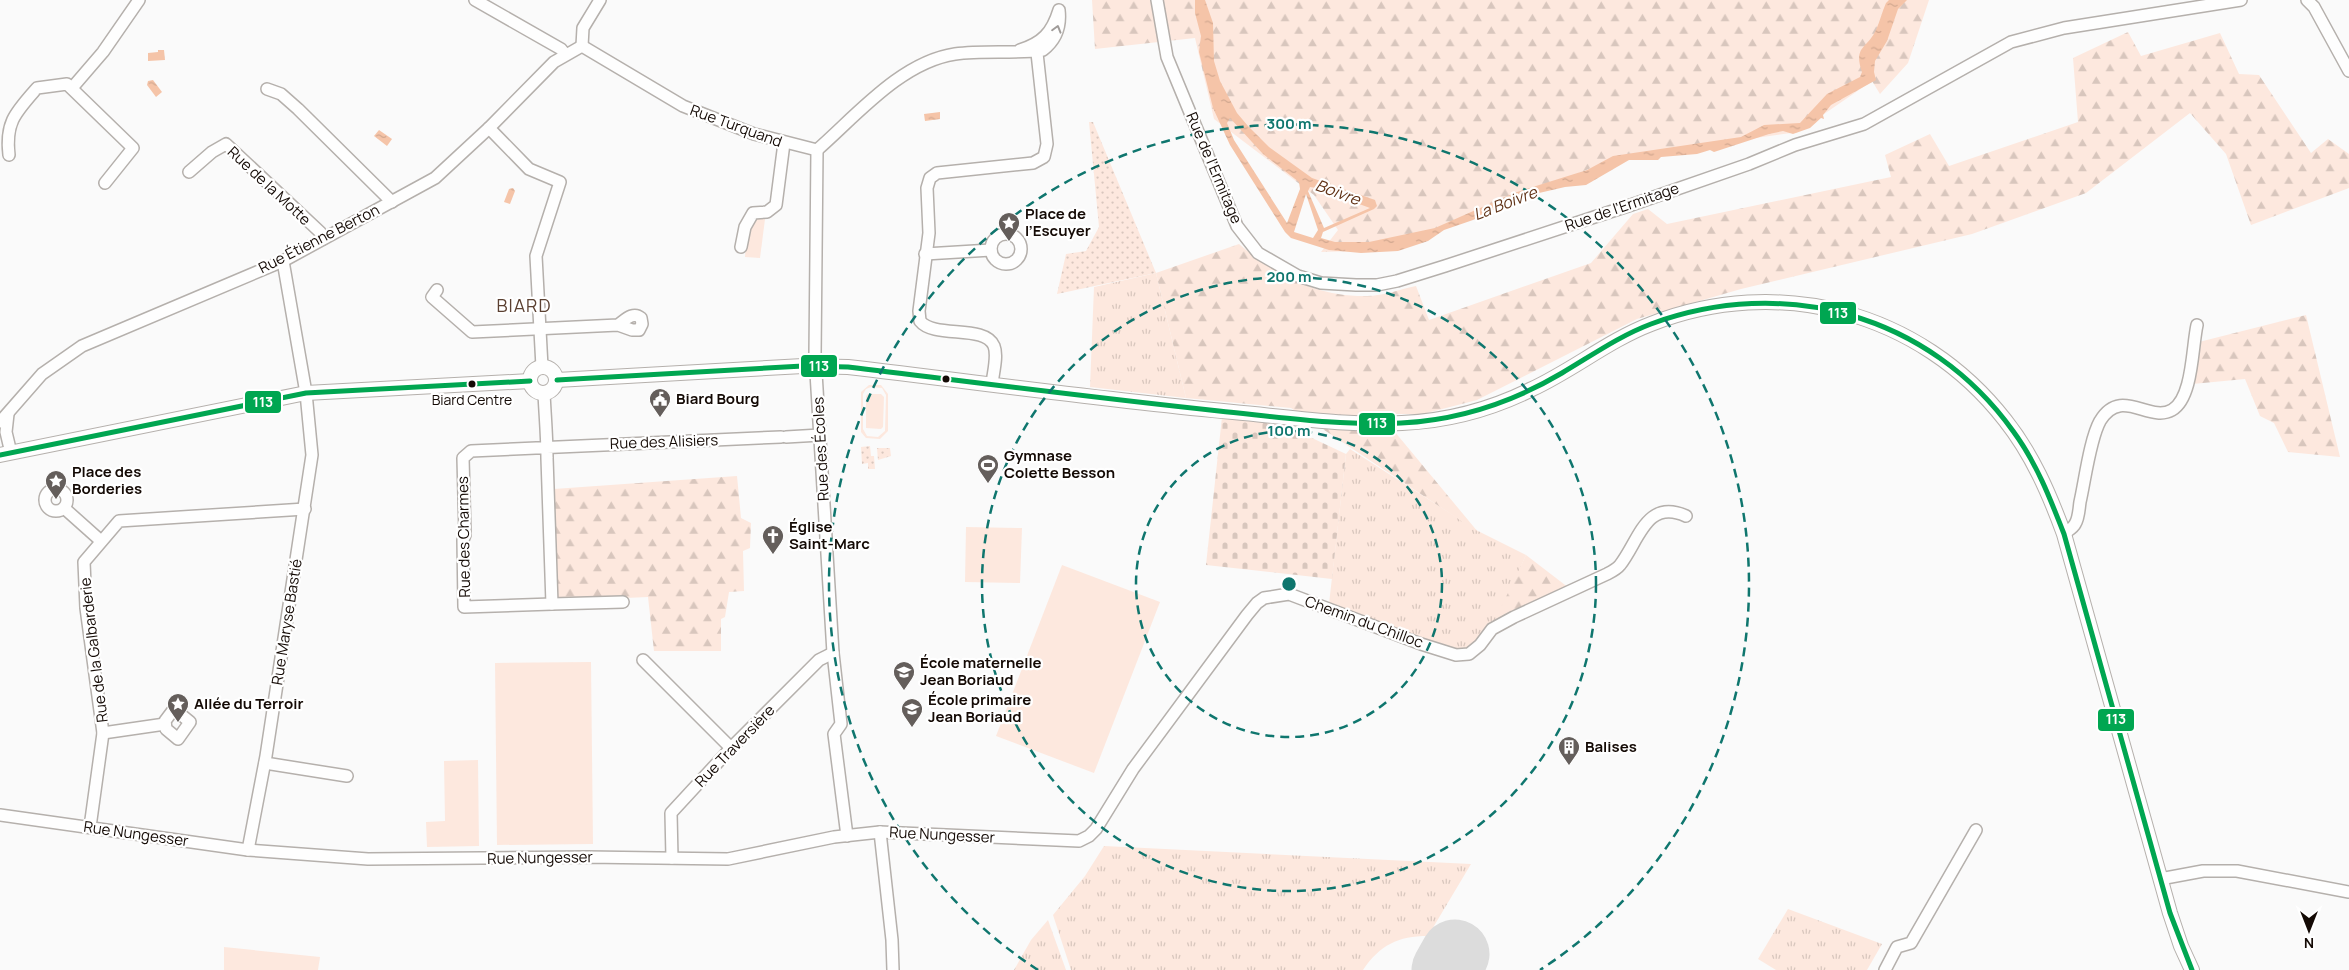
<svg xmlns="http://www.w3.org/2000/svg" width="2349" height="970" font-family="Manrope,sans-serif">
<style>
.grass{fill:url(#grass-tufts)}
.forest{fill:url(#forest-firs)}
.cemetery{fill:url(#cemetery-stones)}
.park{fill:url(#park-dots)}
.garden{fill:#fde8de;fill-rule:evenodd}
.water{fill:url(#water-ripples);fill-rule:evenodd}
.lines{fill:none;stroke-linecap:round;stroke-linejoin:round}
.runway{stroke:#dcdcdc;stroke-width:69}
.minor-casing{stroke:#b5b0ac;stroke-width:14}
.tertiary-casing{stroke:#b5b0ac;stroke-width:16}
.minor{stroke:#fefefe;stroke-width:11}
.tertiary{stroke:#fefefe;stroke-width:14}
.bus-1-casing{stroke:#fff;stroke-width:9}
.bus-1{stroke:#00a651;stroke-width:5}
.oneway{stroke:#a09c9a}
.ring{fill:none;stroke:#0f766e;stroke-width:2.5;stroke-dasharray:9 6}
.bus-dot{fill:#140a05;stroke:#fff;stroke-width:2}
.labels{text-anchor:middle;stroke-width:4.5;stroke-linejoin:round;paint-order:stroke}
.bus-label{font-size:14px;fill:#140a05;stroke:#fff}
.street-label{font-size:15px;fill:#140a05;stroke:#fff}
.poi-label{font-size:15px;font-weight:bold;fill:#140a05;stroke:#fff;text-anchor:start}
.water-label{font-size:16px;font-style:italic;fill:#603216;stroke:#fff}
.quarter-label{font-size:18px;letter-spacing:1px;fill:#5b4031;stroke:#fff}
.centre{fill:#0f766e;stroke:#fff;stroke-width:2.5}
.ring-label{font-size:15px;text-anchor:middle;font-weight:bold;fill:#0f766e;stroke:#fff;stroke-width:4.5;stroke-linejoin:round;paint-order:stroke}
.line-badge{stroke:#fff;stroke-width:2}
.badge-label{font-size:14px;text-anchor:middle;font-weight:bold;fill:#fff}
</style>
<defs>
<pattern id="grass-tufts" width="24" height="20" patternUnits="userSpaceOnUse" patternTransform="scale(1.25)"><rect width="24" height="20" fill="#fde8de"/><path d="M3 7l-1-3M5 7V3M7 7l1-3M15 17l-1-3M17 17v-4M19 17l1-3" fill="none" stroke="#d8c6bd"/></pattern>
<pattern id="forest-firs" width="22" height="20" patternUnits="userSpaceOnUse" patternTransform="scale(1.25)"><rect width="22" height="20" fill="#fde8de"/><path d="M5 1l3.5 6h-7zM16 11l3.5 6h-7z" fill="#d8c6bd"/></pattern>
<pattern id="cemetery-stones" width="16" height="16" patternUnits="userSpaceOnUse" patternTransform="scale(1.25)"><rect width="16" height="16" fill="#fde8de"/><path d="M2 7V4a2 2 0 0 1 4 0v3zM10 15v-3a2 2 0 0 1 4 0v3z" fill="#d8c6bd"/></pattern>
<pattern id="park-dots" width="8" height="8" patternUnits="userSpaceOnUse" patternTransform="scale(1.25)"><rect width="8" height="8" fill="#fde8de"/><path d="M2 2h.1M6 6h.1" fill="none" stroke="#d8c6bd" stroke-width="1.8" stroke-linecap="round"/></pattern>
<pattern id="water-ripples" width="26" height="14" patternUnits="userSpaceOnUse" patternTransform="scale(1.25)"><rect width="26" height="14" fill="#f5c4a8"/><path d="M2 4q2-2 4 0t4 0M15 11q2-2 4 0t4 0" fill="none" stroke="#d1a78f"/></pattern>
</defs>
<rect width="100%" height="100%" fill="#fafafa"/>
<g class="grass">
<polygon points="1156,273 1186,398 1090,387 1094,287"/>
<path d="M1350 449 1478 531 1526 555C1515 579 1497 628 1477 645 1470 650 1458 649 1450 649L1329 604 1346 454Z"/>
<path d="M1104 846 1471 864 1428 936C1398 936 1380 945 1363 970H1071L1053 915 1085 876Z"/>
<polygon points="1788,909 1882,944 1867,970 1776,970 1758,959"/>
<polygon points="1048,920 1066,970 1014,970 1031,940"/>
</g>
<g class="forest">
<polygon points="1092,0 1929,0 1908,63 1880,94 1872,81 1798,132 1616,158 1388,250 1321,252 1338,230 1314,195 1214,119 1195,38 1095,49"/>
<path d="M2128 32 2141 56 2220 33 2239 74 2259 75 2311 153 2328 139 2349 154V188L2251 225 2226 154 2190 113 2086 193 1972 234 1741 289 1637 319 1477 400 1423 414H1380L1478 532 1291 408 1186 398 1156 273 1239 244C1276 275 1317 297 1367 296 1383 296 1401 289 1416 286L1429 320 1591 263 1633 214 1648 209 1667 224 1891 177 1885 155 1930 134 1949 166 2078 122 2073 58Z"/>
<polygon points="2306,315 2340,457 2288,452 2274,423 2260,416 2245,379 2182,385 2191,344"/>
<polygon points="737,476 741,518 751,523 750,548 743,551 744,591 729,592 725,617 721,619 721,651 654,651 648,597 558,601 554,489"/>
<polygon points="1526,555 1569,588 1495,620"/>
</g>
<polygon class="cemetery" points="1222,417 1287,424 1295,428 1295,430 1346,454 1332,579 1206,565"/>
<g class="park">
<polygon points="1089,122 1093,122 1156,273 1057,294 1066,254 1086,251 1099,227"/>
<polygon points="870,446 871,456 874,456 875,469 868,469 868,463 862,464 861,447"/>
<polygon points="877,448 890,448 891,456 878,460"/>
</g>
<g class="garden">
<path d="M757 218 765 219 760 258 745 257C746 242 747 229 757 218Z"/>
<path d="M869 385H881L888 394V431L880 439 866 438 861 432V392ZM871 387 882 388 886 395 885 431 878 437 867 436 863 429V394L866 389Z"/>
<polygon points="868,394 881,394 884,397 883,427 881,429 866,428 866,396"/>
<polygon points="966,527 1022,528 1020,583 965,582"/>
<polygon points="1062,565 1160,602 1094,773 996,736"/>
<polygon points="591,662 593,844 497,845 495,663"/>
<polygon points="478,760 479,846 427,847 426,822 445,821 444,761"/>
<polygon points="224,947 320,957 318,970 224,970"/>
</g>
<g class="water">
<path d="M1195 0H1205L1213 23 1214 61 1220 81 1237 113 1248 126 1269 147 1312 178 1375 200 1377 206 1374 209 1323 232 1321 238 1335 242H1369L1435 228 1514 193 1587 170 1613 156 1741 137 1764 125 1800 123 1827 94 1860 77 1862 72C1853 46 1867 49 1876 30 1880 21 1882 12 1886 3L1889 0H1907L1898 9 1887 41 1875 61 1874 72 1876 80 1831 105 1823 115 1824 119 1821 118 1810 128 1793 134 1783 131 1769 134 1714 152 1710 150 1697 154 1661 157 1658 160H1629L1586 185 1565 187 1539 193 1525 200 1519 198 1512 201 1473 220 1444 230 1428 241 1398 251 1361 253 1329 250 1291 238 1285 232 1230 145 1213 108 1199 52 1201 36 1195 13ZM1230 118 1263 154 1299 182 1300 189 1287 223 1234 140 1227 123ZM1310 187 1316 188 1370 208 1324 228 1308 191ZM1306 194 1318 230 1313 238 1294 232Z"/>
<polygon points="158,50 164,50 165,60 148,61 148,53 158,52"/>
<polygon points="153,80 162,92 156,97 147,85 148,81"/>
<polygon points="940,112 940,119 925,121 924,114"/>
<polygon points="379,130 392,139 387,146 374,136"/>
<polygon points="513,188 515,191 510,204 504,202 509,189"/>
</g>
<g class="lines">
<polyline class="runway" points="1446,970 1455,954"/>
<g class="minor-casing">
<g id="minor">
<polyline points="475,0 561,49 565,54"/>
<polyline points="1157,0 1167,57 1237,226 1258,253 1298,276 1321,283 1356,285 1377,285 1397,281 1445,266 1631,205 1749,164 1795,145 1864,124 2011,42 2064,28 2241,0"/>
<polyline points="2307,0 2314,7 2349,71"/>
<polyline points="582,46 683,106 754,134 817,150"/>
<polyline points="582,46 583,28 600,0"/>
<polyline points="72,88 103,52 139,0"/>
<polyline points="267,89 281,94 298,109 392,202"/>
<polyline points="489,128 529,169 560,182 536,256 542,367"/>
<polyline points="817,150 815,356 833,653 841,724 834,734 847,836"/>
<path d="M817 150C856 116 901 62 955 54 984 50 1014 54 1043 50 1056 40 1061 27 1059 10 1052 33 1042 43 1020 50"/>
<path d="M9 155C5 122 16 112 37 88L67 84 133 148 105 183"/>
<polyline points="189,172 212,152 226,144 320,232 323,239"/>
<circle cx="1006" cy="249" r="15"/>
<polyline points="741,247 745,227 753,213 767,212 776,205 784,143"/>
<polyline points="925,254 991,250"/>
<path d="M437 290 432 297 472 332 618 325 632 330H639L642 324 641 318C633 311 625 320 618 325"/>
<path d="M992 384C993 373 998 356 994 346 985 324 934 339 920 321L919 311 929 233 927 188 930 178 937 173 1033 163 1044 157 1047 144 1036 44"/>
<path d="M544 393C545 415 547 436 547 458L552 604 464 607 463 540 465 535 463 458 471 451C574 446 678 442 781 437"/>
<polyline points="8,414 6,432 11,453"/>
<polyline points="0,422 42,374 82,346 283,261 435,178 489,128 554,62 582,46"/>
<polyline points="786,437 820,435"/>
<circle cx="56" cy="500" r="11"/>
<polyline points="64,508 101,541"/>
<path d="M2064 534C2067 531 2073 528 2075 524 2079 518 2079 508 2080 502 2085 480 2090 439 2100 421 2121 386 2149 423 2172 410 2193 398 2192 347 2197 325"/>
<polyline points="552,604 623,602"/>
<polyline points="643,660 731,748"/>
<polygon points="174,709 190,722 178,739 166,729 165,721"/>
<polyline points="103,733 165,724"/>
<polyline points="265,763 347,776"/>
<path d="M0 815 248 850 368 859 587 857 728 859 834 837 880 832 1079 841 1089 836 1096 829 1133 769 1247 615 1257 603 1264 598 1289 594 1421 644 1456 655 1469 654 1480 645 1492 629 1514 617 1607 574C1611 572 1617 569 1620 565 1639 541 1646 498 1686 516"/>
<polyline points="90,827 103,733 86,608 84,562 119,521 305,509"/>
<polyline points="880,832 892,940 893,970"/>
<polyline points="248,850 266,756 312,455 306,393 283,261"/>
<polyline points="672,858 671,813 731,748 819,660 833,653"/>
<polyline points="2160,879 2203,871 2237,871 2349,892"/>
<polyline points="1885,970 1897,947 1911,943 1976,830"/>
</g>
</g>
<g class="tertiary-casing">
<g id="tertiary">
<circle cx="543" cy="380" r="13"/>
<path d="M557 380 803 366 848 367C976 382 1104 400 1233 412 1289 417 1345 426 1402 423 1446 421 1492 409 1532 389 1573 370 1609 340 1651 324 1778 274 1920 311 2005 420 2032 454 2049 493 2064 534L2170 913 2181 946 2192 970"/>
<polyline points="0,455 306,393 530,381"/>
</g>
</g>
<use href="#minor" class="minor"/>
<use href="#tertiary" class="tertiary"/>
<g class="bus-1-casing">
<g id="bus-1">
<path d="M557 380 803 366 848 367C972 382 1095 398 1219 411 1279 417 1340 426 1401 423 1458 420 1513 402 1562 373 1591 356 1619 336 1651 324 1784 275 1929 314 2013 431 2036 462 2050 498 2064 534L2170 913 2192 970"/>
<polyline points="0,455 306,393 530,381"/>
</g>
</g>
<use href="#bus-1" class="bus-1"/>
</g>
<defs><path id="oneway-chevron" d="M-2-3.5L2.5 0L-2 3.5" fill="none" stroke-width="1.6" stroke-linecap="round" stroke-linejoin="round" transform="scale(1.25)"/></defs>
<use class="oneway" href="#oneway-chevron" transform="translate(1057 29) rotate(-74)"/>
<g class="ring">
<circle cx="1289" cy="584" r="153"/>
<circle cx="1289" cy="584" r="307"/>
<path d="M1038 970A460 460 0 1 1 1540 970"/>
</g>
<defs>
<g id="sight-pin" transform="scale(1.125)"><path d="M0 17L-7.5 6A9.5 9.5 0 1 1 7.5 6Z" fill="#645e5b" stroke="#fff"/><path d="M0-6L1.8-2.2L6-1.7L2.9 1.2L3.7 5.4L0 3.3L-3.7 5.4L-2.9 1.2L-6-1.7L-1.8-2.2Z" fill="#fff"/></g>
<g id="civic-pin" transform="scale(1.125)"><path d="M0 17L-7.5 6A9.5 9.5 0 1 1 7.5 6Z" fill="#645e5b" stroke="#fff"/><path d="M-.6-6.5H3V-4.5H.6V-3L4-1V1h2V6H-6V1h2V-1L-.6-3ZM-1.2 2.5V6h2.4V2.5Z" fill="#fff"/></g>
<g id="stadium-pin" transform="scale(1.125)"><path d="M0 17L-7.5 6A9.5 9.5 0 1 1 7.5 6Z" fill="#645e5b" stroke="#fff"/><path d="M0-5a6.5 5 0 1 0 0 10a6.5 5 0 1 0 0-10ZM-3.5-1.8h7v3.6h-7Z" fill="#fff"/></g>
<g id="church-pin" transform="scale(1.125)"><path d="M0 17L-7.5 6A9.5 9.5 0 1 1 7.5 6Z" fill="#645e5b" stroke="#fff"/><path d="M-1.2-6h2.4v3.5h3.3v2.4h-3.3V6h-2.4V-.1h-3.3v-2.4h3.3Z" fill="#fff"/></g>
<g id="school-pin" transform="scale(1.125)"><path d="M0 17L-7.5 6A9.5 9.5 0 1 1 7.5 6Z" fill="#645e5b" stroke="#fff"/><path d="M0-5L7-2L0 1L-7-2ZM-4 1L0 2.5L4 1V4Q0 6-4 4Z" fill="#fff"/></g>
<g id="building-pin" transform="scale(1.125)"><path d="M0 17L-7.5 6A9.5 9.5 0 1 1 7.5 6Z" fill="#645e5b" stroke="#fff"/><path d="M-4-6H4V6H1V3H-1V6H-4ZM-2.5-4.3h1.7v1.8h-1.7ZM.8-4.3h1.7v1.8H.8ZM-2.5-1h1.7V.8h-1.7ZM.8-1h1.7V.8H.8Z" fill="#fff"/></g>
</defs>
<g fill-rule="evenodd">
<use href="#sight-pin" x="1009" y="223"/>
<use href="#civic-pin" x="660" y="399"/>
<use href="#stadium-pin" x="988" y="465"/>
<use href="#sight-pin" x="56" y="481"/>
<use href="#church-pin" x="773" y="536"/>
<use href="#school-pin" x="904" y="672"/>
<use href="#sight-pin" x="178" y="704"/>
<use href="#school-pin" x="912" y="709"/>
<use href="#building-pin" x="1569" y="747"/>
</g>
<g class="bus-dot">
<circle cx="946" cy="379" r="4.5"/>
<circle cx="472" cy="384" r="4.5"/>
</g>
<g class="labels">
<g class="bus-label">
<text x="472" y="405">Biard Centre</text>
</g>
<g class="street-label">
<text transform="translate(736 126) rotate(20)" y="5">Rue Turquand</text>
<text transform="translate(1214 168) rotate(67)" y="5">Rue de l’Ermitage</text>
<text transform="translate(269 186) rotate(43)" y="5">Rue de la Motte</text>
<text transform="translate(1622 207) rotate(-19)" y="5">Rue de l’Ermitage</text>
<text transform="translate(319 239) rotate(-27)" y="5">Rue Étienne Berton</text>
<text transform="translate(664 442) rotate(-2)" y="5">Rue des Alisiers</text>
<text transform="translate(821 449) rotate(-93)" y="5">Rue des Écoles</text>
<text transform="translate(464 537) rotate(-91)" y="5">Rue des Charmes</text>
<text transform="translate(287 622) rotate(-81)" y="5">Rue Maryse Bastié</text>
<text transform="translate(1364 622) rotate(20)" y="5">Chemin du Chilloc</text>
<text transform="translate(94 650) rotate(-97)" y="5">Rue de la Galbarderie</text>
<text transform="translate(735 746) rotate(-46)" y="5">Rue Traversière</text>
<text transform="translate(136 834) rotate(8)" y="5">Rue Nungesser</text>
<text transform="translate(942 835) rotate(3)" y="5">Rue Nungesser</text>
<text transform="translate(540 858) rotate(-1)" y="5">Rue Nungesser</text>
</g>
<g class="poi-label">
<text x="1025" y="219">Place de<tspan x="1025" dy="17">l’Escuyer</tspan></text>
<text x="676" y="404">Biard Bourg</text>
<text x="1004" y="461">Gymnase<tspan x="1004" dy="17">Colette Besson</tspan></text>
<text x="72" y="477">Place des<tspan x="72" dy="17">Borderies</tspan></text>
<text x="789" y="532">Église<tspan x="789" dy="17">Saint-Marc</tspan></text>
<text x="920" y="668">École maternelle<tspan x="920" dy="17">Jean Boriaud</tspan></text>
<text x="928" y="705">École primaire<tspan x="928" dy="17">Jean Boriaud</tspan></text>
<text x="194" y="709">Allée du Terroir</text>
<text x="1585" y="752">Balises</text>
</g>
<g class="water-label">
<text transform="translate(1338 192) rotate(20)" y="6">Boivre</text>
<text transform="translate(1505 203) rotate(-21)" y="6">La Boivre</text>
</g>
<g class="quarter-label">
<text x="524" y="312">BIARD</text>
</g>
</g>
<circle cx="1289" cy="584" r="8" class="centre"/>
<g class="ring-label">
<text x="1289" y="129">300 m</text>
<text x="1289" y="282">200 m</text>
<text x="1289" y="436">100 m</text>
</g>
<g class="line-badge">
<rect x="1819" y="301" width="38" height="24" rx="5" fill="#00a651"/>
<rect x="800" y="354" width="38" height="24" rx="5" fill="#00a651"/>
<rect x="244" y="390" width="38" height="24" rx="5" fill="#00a651"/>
<rect x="1358" y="412" width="38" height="24" rx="5" fill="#00a651"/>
<rect x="2097" y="708" width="38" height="24" rx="5" fill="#00a651"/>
</g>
<g class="badge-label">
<text x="1838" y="318">113</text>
<text x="819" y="371">113</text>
<text x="263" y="407">113</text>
<text x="1377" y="428">113</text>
<text x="2116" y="724">113</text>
</g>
<g transform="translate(2309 930) rotate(180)" stroke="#ffffff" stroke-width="4" paint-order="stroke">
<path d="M0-4L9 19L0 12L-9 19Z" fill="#140a05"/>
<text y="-8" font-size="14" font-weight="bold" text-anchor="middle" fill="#140a05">N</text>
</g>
</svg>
